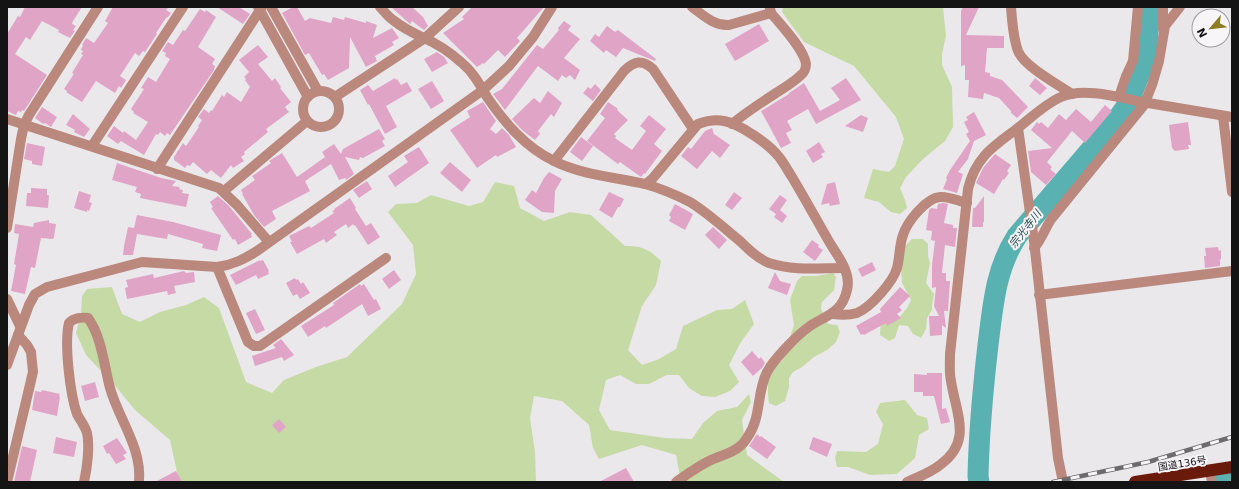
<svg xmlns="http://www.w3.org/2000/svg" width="1239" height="489" font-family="'DejaVu Sans','Noto Sans JP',sans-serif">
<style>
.green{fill:#c6daa6}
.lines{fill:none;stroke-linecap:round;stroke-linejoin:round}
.river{stroke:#5ab1b1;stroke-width:21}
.building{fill:#e0a4c7}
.minor{stroke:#ba887c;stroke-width:10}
.highway{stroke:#6a1a0b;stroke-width:12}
.rail-casing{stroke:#6d6b6e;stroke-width:4.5}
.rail{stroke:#f8f5f9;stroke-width:3;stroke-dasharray:9;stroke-linecap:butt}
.labels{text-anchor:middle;stroke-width:4;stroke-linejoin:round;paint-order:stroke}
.street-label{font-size:10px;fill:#151415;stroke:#f8f5f9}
.water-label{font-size:11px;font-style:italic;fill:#244d4d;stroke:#f8f5f9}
</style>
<rect width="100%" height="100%" fill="#ebe8ec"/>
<g class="green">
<polygon points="783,7 943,7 946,36 942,54 942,65 952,87 953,127 945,141 923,159 906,177 900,188 905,200 907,208 900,214 891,212 879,202 864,198 873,169 889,172 895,166 904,139 896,117 854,66 804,42 782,12"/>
<path d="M495 182 514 186 520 208 544 221 570 212 591 215 625 246C642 246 649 249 661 261L656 285 642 306 628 350 642 365 659 359 676 349 683 326 717 310 732 309 745 300 754 324 741 342 729 365 739 382 730 391 715 397 702 396 689 388 679 375H667L649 384H636L620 375 606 380 599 410 610 430 665 438 692 439 703 423 717 411 737 407 749 394 751 402 742 420 747 455 784 482H681L676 455 642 445 599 459 593 448 589 425 562 401 534 396 530 418 535 452 536 482H175L178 477 170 440 135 410 117 388 86 355 76 333 81 312 82 296 87 289 112 287 122 314 140 322 160 312 186 305 204 297 219 308 246 382 272 393 284 380 316 367 347 357 402 304 416 274 413 245 388 212 396 204 417 203 431 195 469 206 483 202Z"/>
<polygon points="912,239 923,239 928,244 928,256 930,263 926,283 934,294 932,305 932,310 927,318 926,329 921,338 913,334 908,326 899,325 895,338 889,341 880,335 881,321 898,319 907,308 911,300 902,283 901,268 903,248"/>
<path d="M833 273 836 277 834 290 822 302 821 309 828 324 837 325 840 332 836 342 827 350 814 357 802 367 793 372 789 378V387L785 401 776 406 769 403C767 388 766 368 782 361L794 325 790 300 797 281 802 276H816Z"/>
<polygon points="905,400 917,415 927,418 929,429 919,435 915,458 897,474 870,475 848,467 837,467 835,458 837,451 866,452 878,444 883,424 876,412 880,403"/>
</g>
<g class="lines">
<g class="river">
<path d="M979 482 978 476C979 432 983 388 988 345 993 306 995 270 1017 236L1118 118 1128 104 1146 57 1150 7"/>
<polyline points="1221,482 1232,481"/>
</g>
</g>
<g class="building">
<polygon points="25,7 82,7 73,21 72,24 76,26 73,30 75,31 70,38 58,32 59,30 42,21 30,40 26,37 15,54 47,75 24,111 22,110 21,112 18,111 16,115 7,111 7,34 18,16 20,17"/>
<polygon points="113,7 169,7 166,10 171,13 169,16 166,18 156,33 157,34 145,52 143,51 139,56 135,53 120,76 126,80 121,88 119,86 115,93 96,81 82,102 66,92 67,91 64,89 74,74 72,73 83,55 81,54 83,51 81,50 83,45 82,45 86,38 94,43 108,23 105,21"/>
<polygon points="217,7 239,7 250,14 243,24"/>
<polygon points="293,7 297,7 305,21 310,18 331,23 333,17 344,20 345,17 366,23 366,21 377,25 373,38 392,28 399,38 392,42 394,45 375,56 377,61 366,67 350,37 349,68 328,80 324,74 322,75 309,53 305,55 282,13"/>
<polygon points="391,7 412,7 423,17 428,26 424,30 412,21 410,24"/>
<polygon points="472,7 544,7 517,38 520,41 505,57 498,50 484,64 483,63 477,67 443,33 464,19 462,17"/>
<polygon points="963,7 979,7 966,35 1004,36 1004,48 987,48 985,72 990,73 990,76 1002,80 1028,107 1017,118 1011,113 1011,111 999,98 984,93 983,99 968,97 969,80 965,80 965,65 961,66 961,11"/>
<polygon points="200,9 205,12 206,10 216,17 198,47 215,59 212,64 215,66 214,70 170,135 167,133 165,136 160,132 158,135 156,134 144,155 121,141 118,144 107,136 114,126 123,133 124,131 136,140 148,122 133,113 134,112 131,109 144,89 141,88 148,77 156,82 170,59 165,56 166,53 162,51 168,42 173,45 183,30 185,31"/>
<polygon points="564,21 571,26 568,30 580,39 564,58 580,70 575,80 570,75 566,78 562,75 558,81 538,66 505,110 493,94 502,89 537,45 543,49 559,30 558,28"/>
<polygon points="759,24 769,41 735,61 725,44"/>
<polygon points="607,26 615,32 618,30 656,59 655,61 623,48 616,57 606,50 604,53 590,41 595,34 599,37"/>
<polygon points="258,45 268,57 258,64 272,81 275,78 281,87 280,88 291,102 285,107 289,112 266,129 268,132 244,152 245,154 241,157 244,161 233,168 231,165 221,178 211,170 207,174 193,162 190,166 187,165 185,168 174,160 174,157 183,143 186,146 199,127 198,126 202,120 198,117 204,109 209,113 211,110 212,111 222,95 224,97 227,92 241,102 250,87 245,80 246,79 244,77 249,72 239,60"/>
<polygon points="437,52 444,57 448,63 432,72 424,59"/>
<polygon points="395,78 396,80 397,79 401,85 407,82 412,91 386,106 397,127 385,134 369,104 368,105 360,90 368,85 373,91"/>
<polygon points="846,78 861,100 816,124 808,109 787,121 792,130 786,133 791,143 781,148 761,111 789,94 789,93 804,83 820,111 840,100 831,88"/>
<polygon points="1035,78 1047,88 1040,95 1029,86"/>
<polygon points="432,81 444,101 431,109 418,89"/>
<polygon points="595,84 601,90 593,101 583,93 588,87 591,89"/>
<polygon points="548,91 562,103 554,117 551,114 538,131 540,134 535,140 522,130 512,119 534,98 540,103"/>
<polygon points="483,102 496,121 490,129 496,134 502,128 509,135 516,147 497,157 496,155 477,168 450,130 470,117 467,111"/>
<polygon points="608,102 617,108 618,111 628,120 614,134 616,136 615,138 632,150 646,131 640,126 649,115 666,129 654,144 662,151 645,174 644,173 641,177 620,162 618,164 587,141 605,118 600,114"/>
<polygon points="1105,105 1112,111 1085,143 1072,131 1047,162 1052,167 1050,169 1056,174 1046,185 1031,172 1028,151 1052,148 1031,130 1037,122 1039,124 1041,122 1048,128 1059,114 1066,120 1076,109 1091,122"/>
<polygon points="42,107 57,117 51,127 45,123 43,124 35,118"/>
<polygon points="974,112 986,135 974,141 968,159 958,172 963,174 957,193 943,189 947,179 946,178 950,170 970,141 966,134 969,132 964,122 968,120 966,117"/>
<polygon points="73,114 90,129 84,137 74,132 75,130 66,125"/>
<polygon points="861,115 868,118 863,132 845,126"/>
<polygon points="1188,122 1191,145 1188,145 1189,149 1175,151 1172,148 1169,125"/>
<polygon points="712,128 714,134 730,145 720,158 712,151 697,169 681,156 688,147 691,149 705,131"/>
<polygon points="379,129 385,139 382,141 385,146 363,158 360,157 359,160 345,157 354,174 346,180 345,178 339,180 331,164 305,181 310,191 272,211 276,219 264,227 254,215 242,194 243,194 241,190 255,180 252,176 271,163 269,161 282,153 297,177 325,157 322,152 334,144 341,154 343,149"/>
<polygon points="581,137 593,146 582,161 570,152"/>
<polygon points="819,142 825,152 821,154 823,157 813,163 806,151"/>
<polygon points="27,143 45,147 42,166 32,164 32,161 24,159"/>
<polygon points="419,147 429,163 395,187 388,176 408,162 404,156"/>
<polygon points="995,154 1011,165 1007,171 1009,173 1004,180 1003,179 994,194 976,183 983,168"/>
<polygon points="450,162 471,180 462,192 440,173"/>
<polygon points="117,163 161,178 176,181 172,186 180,187 179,189 183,190 182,193 189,194 186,207 140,198 141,194 135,192 137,187 112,180"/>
<polygon points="549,172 562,179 555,191 554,213 542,212 525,200 532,190 536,193 544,178"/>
<polygon points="367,181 372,189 359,198 353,190"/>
<polygon points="835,182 840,204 830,206 829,203 821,205 827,184"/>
<polygon points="31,188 47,189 47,195 49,195 48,208 26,206 27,193 31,193"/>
<polygon points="79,191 91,195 89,202 92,203 89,211 87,210 87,212 74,208"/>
<polygon points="609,192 624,199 620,207 618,207 612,218 599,210"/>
<polygon points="734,192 742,198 732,210 725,205"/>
<polygon points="780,195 787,200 780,210 787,216 782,223 774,217 776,214 769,209"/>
<polygon points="218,196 229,206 252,234 251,234 252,237 238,245 235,239 233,240 211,208 213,207 210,202"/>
<polygon points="984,196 984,222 983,222 983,227 972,227 973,208 975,208"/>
<polygon points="350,198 356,208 355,209 366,226 371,223 380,237 368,245 355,225 354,226 353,224 348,228 346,224 334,232 337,235 326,243 324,239 297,254 290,242 292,242 289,236 309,226 311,228 334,213 332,211 335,210 334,209"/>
<polygon points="943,203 948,204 944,223 953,225 953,228 957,228 955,247 945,245 942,273 946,273 946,281 950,281 948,311 944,311 946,328 942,325 942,335 930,336 929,316 939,316 934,306 936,287 932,288 932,265 935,241 931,240 932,231 926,230 929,210 931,208 937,209 938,204"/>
<polygon points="675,204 693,214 685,230 669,221 671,217 669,215"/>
<polygon points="137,215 173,222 221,235 217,251 202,248 203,244 168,234 167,239 137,234 133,255 123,255 124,246 128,227 134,228"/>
<polygon points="49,220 49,223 56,224 54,237 53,239 41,238 35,268 31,267 25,294 11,291 16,265 14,264 19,234 14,233 15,224 33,227 34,223"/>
<polygon points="713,227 727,240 719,249 705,235"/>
<polygon points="812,240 819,245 818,247 823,250 815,261 803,252"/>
<polygon points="1218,247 1219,251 1221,250 1221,259 1220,260 1220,266 1205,268 1204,256 1206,256 1205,248"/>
<polygon points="260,260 260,261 263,260 269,271 268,272 269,274 258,279 256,275 236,285 230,275"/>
<polygon points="872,262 876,270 862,277 858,269"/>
<polygon points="394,270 401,280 389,289 382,279"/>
<polygon points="184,271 186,273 194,272 195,282 174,286 176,293 168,295 167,291 127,299 125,288 128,287 126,280 153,274 154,278"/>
<polygon points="775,272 780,281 791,284 787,295 768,288"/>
<polygon points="295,278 296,280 298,279 301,284 303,282 310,293 300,299 297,294 293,296 286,283"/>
<polygon points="360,284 361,286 364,284 374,300 376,299 381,309 368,316 362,304 326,328 325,326 308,337 301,326 334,305 333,303"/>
<polygon points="900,287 910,296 899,307 902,310 897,314 901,318 887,326 886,323 864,335 863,334 861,335 856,326 881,312 880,309"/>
<polygon points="255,309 265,330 256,334 246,313"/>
<polygon points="281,339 294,355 284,361 282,357 255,366 252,356 276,348 273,345"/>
<polygon points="752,351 759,359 761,357 765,363 762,368 753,376 741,362"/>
<polygon points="927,373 942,373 942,409 946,408 950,422 941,424 934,396 923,396 923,392 914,392 914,374 927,375"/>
<polygon points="95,382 99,397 85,401 81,386"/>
<polygon points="42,390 60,394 59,396 60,397 57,416 32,410 35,391 41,392"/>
<polygon points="279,419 286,427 279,433 272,425"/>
<polygon points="757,434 760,437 761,436 776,447 767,459 749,446"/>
<polygon points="56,437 77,442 74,457 53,453"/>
<polygon points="813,437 832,444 827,457 809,449"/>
<polygon points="117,438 127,453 123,455 126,459 116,464 109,453 107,454 103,446"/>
<polygon points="22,446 37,450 30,482 14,482"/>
<polygon points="626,468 634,482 599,482"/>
<polygon points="176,471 182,482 155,482"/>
</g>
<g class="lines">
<g class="minor">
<polyline points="258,7 308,97"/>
<polyline points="271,7 318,91"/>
<path d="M380 7C384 11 388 17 393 20 403 28 413 33 424 38 438 44 451 53 462 63 473 72 480 85 487 97 505 123 525 147 554 161 582 175 614 177 645 184 660 188 676 195 690 202 708 213 724 228 740 241 748 249 758 259 769 263 794 271 818 268 844 268"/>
<path d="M692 7C703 15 714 26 729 25L771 13 770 8"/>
<path d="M1011 7C1012 21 1013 37 1018 51 1024 66 1057 84 1072 94"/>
<polyline points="1163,7 1163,29"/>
<circle cx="321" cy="109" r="18"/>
<polyline points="335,97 425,38 459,7"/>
<polyline points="1119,97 1126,76 1133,61 1138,7"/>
<polyline points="1223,116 1232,192"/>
<polyline points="7,119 219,188 237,205 269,242"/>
<path d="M732 124C745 113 759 104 773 95 782 89 793 83 801 75 804 73 806 68 806 64 804 49 781 25 771 13"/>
<polyline points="1018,128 1034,241 1058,458 1063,482"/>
<polyline points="92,146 183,7"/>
<path d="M554 161 624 71C634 61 642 59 653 69L693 129"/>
<polyline points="157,169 262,7"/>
<path d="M646 184 653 178 698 124C706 121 715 119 724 121 740 124 769 144 779 157 784 163 788 171 792 177 804 197 815 217 827 238 835 253 852 271 847 290 842 313 827 315 810 326 797 335 774 359 767 372 756 394 762 417 747 438 745 441 742 445 739 447 731 454 718 456 709 461 697 467 686 475 676 482"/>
<polyline points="224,191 307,121"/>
<polyline points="7,228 21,139 24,125 29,115 98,7"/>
<path d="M1034 248C1042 239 1045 228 1052 218L1144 105 1152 85 1159 61 1165 26 1180 7"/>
<polyline points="217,267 248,342 254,346 260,346 386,258"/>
<polyline points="1039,295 1232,271"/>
<polyline points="7,299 20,326"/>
<path d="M833 314C841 315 850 315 857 313 871 307 893 282 897 268 900 257 899 246 903 235 907 222 926 198 940 197 948 196 958 201 967 203"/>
<path d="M7 365 29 305 35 294 47 287 142 262 217 267C233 265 244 259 257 251L483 90 509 66 533 37 552 7"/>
<polyline points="1210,471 1212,482"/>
<polyline points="7,482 33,372 31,352 27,345 18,335"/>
<path d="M84 482C87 469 90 446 87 433 85 426 80 420 77 414 70 394 64 343 69 323 74 318 82 317 88 318 102 337 104 366 110 388 119 420 142 447 139 482"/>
<path d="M907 482C918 477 930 473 940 465 973 441 956 414 951 381 949 372 950 363 950 354L968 189C975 159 991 148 1014 131 1029 120 1043 105 1061 97 1083 87 1118 97 1142 102 1172 107 1202 112 1232 117"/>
</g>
<polyline class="highway" points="1135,482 1232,467"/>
<g class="rail-casing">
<polyline id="rail" points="1053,482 1148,462 1232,437"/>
</g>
<use href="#rail" class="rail"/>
</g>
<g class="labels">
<g class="street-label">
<text transform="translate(1182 463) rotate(-9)" y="4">国道136号</text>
</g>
<g class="water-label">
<text transform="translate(1025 229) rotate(-52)" y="4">宗光寺川</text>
</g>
</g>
<rect width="1239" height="489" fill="none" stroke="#151415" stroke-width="16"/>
<g transform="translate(1211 28) rotate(242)"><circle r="19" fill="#f8f5f9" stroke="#9d9b9e"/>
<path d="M0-3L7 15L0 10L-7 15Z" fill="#8d7c22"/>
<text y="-6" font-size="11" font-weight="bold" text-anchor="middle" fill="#151415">N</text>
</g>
</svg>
